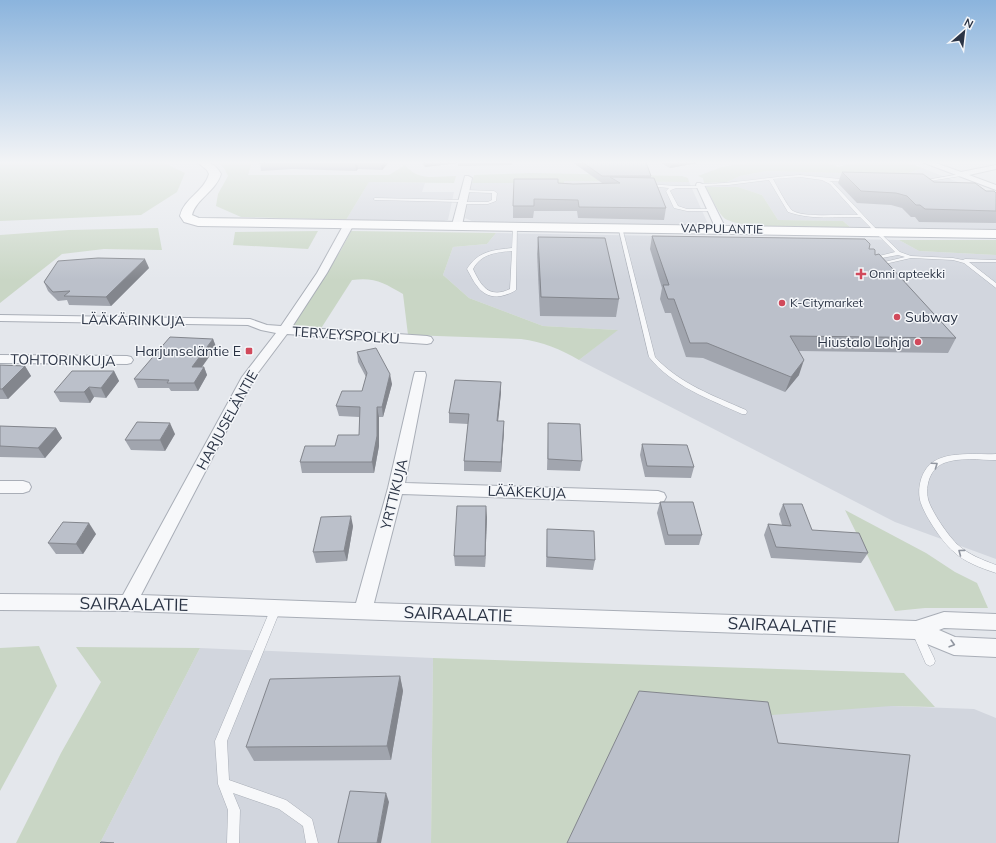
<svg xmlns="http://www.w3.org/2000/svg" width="996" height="843" font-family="Mulish,sans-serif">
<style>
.built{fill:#d2d6de}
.green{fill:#c9d6c5}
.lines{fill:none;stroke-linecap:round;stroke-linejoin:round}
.lane-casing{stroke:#a9aeb7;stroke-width:1}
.street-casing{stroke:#a9aeb7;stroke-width:2}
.secondary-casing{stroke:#a9aeb7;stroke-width:2}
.lane{fill:#f7f8fa;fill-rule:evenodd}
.street{fill:#f7f8fa;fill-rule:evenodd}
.secondary{fill:#fff;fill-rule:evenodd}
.wall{fill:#a1a5ae}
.shaded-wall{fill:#83868d}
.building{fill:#bbc0ca;stroke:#83868d}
.oneway{stroke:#9196a0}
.poi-dot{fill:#d1495b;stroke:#f4f6f9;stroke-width:1.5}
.labels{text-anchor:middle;stroke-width:3;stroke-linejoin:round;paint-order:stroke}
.far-street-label{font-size:12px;fill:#2b3445;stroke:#f4f6f9}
.far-poi-label{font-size:12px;fill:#2b3445;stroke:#f4f6f9;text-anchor:start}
.poi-label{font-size:14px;fill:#2b3445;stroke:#f4f6f9;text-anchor:end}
.street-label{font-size:14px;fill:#2b3445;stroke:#f4f6f9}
.near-street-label{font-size:17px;fill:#2b3445;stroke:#f4f6f9}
</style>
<rect width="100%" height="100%" fill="#e4e7ec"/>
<g class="built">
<polygon points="922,168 996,197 996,229 851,228 843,221 778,220 762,195 738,187 706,187 704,183 727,182 740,176 766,171 841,173 876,178 895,178"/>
<polygon points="564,181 689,182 708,224 702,226 474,222 465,218 472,183 542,183 564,188"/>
<polygon points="369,182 425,183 422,192 454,192 448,220 440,222 346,220"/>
<polygon points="496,233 899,240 919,251 996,255 996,559 895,522 579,360 617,330 543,326 469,298 443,275 453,247 487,244"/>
<polygon points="200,648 433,658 431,843 100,843"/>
<polygon points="635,705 891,706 974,709 996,718 996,843 570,843"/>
</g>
<g class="green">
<polygon points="0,162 162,162 185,173 177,192 141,215 0,221"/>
<path d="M217 162H252L248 175H389L405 165C419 182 435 176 456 176L454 183 369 182 346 220 241 217 216 206 218 194 228 176 224 168Z"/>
<polygon points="752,162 825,162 838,167 860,162 904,162 922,168 895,178 876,178 841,173 766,171 740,176 727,182 704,183 703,178 698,176 722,167"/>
<polygon points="533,173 682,176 688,178 689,182 564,181 564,189 542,183 472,183 474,175"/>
<path d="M706 187H738L762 195 778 220 843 221 851 228C829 228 736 231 723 217 716 209 711 196 706 187Z"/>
<polygon points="158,228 162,250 104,249 62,254 0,303 0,235 69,230"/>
<polygon points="318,231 308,249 233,245 235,232"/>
<path d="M351 231 496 233 487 244 453 247 443 275 469 298 543 326 618 330 579 360C560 349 543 342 521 339L408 335 403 294C384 283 375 277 352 280L320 330 292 326 341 250Z"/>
<polygon points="899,240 996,240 996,255 919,251"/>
<polygon points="845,510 926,553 955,572 977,583 988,608 925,608 895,611"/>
<polygon points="39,646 57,686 0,791 0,648"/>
<polygon points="76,647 200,648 100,843 16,843 61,753 101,682"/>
<polygon points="433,658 904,673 935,707 891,706 760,716 570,843 431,843"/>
</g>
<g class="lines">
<g class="lane-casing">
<g id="lane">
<polygon points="960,174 962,175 961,176 923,182 921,181"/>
<path d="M800 175 850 180 851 181 849 182 829 181 832 182 879 232 900 252 911 256 953 258 963 260 965 259 996 260V262H969L996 283V288L964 263 953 260 911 258 876 266V264L905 257 898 255 871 260V258L895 252 860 217C836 217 811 220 788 212L769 180 728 185 702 186V188H676L671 190 670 191 678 206 687 209H714V211H687L674 208 666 191 669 188 648 186 646 185 648 184 676 186H699V184H700C734 184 766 177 800 175ZM800 177 822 180 830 184 858 215C842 214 806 218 793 211 788 208 777 186 773 179Z"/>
<polygon points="465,190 494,191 497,193 496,201 488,204 460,204 460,202 375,200 373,199 375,198 463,200 464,200 465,202 488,202 492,200 492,193 464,192 463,191"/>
<path d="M513 225 517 226 516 290C512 293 506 295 501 296 482 299 475 284 467 269 478 251 493 250 512 248ZM512 251 510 289C489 299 481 286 473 269 481 254 496 252 512 251Z"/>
<path d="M618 226 622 227 655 357C680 384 714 396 746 410L747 412 746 414H742C709 399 672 386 649 357Z"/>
<path d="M996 454V460C980 460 959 457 944 463 930 468 925 486 928 499 931 511 949 537 958 545 969 555 983 560 996 565V573C981 568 964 562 953 551 942 542 923 513 920 500 917 487 922 469 933 462 949 451 978 455 996 454Z"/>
<polygon points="276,604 279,605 281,608 227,741 229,780 286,800 312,819 318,843 306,843 303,826 279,809 233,793 240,810 239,843 227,843 228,810 218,784 215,741 271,608 273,605"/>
<polygon points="918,630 921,631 934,658 935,661 934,664 930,666 926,664 913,634 915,631"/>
</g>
</g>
<g class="street-casing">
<g id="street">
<polygon points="922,162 933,162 961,172 996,165 996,169 969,175 996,185 996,190"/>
<polygon points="465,176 468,176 472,178 462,225 457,228 452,225"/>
<polygon points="697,183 700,183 704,185 726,229 724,231 721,232 716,229 696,185"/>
<polygon points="349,221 354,224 327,273 292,327 427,336 431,337 433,340 431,343 427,344 287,334 254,378 141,595 356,603 388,488 414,375 415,372 425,372 426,375 405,483 658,491 664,493 666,497 664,501 658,503 402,494 374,603 916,621 944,612 996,614 996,630 944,628 939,630 955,637 996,639 996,657 954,655 915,639 128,611 0,610 0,594 123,595 242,377 276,333 261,330 248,325 0,321 0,315 250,319 267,325 281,326 317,273 344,224"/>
<polygon points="0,355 127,356 131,357 133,360 131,363 127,364 0,363"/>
<polygon points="0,481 23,481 29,483 31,487 29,491 23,493 0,493"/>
</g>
</g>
<g class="secondary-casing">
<path id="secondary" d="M197 162C209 162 215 163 221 174 216 191 196 199 192 215L199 218 996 230V238L198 226 184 222 180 216C184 198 204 192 209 174L207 170Z"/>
</g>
<use href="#lane" class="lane"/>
<use href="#street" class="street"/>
<use href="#secondary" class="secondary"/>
</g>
<g class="wall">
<polygon points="260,162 389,162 382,170 358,169 356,171 293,169 261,171"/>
<polygon points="421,162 512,162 512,165 458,166 458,163 425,167"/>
<polygon points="572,162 646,162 651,176 651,178 666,208 664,220 578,218 577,211 534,211 533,218 513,218 513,206 558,183 573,184 610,183 602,183"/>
<polygon points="659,162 703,162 670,168"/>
<polygon points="842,172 934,182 996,193 996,223 919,222 915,217 911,217 902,208 891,205 857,203 838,183"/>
<polygon points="652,236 869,249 956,338 948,353 799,351 799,375 785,392 703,358 686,357 671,313 665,313 660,299 662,288 650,249"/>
<polygon points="538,237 619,299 616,317 540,316 537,254"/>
<polygon points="149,268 111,306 69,305 67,300 58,301 48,291 44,282"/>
<polygon points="213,339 216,347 202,367 204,367 207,375 198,391 171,391 169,388 138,388 134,379"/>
<polygon points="357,352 392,384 383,417 379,417 379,446 374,473 302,473 300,462 359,435 359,417 339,416 336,406 362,391 366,377 358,362"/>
<polygon points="0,365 25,366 31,376 8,399 0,399"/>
<polygon points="114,371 119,381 106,398 94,397 90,403 60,402 54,392"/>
<polygon points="501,392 498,421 504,431 501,472 464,471 464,461 468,424 449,423 449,413"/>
<polygon points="548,423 582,461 580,471 547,470 548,433"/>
<polygon points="0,426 56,428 62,438 45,458 0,457"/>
<polygon points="175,434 165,451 131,450 125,440"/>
<polygon points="642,444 694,467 691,478 645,477 640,455"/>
<polygon points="660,502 702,535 699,545 665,545 657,513"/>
<polygon points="783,504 812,530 868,553 861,563 771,558 764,535 768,524 782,525 779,514"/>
<polygon points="487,517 485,567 455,566 454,556"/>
<polygon points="353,526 347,561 316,563 313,552"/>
<polygon points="547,529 595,560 593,570 546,567"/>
<polygon points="96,534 83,554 56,554 48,543"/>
<polygon points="400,676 403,691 391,760 254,761 246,747"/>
</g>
<g class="shaded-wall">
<polygon points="355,162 357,162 358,169 356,171"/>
<polygon points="381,162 389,162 382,170"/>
<polygon points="424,162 458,162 458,163 425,167"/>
<polygon points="671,162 703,162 670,168"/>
<polygon points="145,259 149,268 111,306 106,297"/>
<polygon points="213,339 216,347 196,375 192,367"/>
<polygon points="804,360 799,375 785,392 791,377"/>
<polygon points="25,366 31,376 8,399 2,389"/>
<polygon points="204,367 207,375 198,391 194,383"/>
<polygon points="114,371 119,381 106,398 101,388"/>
<polygon points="390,374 392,384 383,417 382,407"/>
<polygon points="501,382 501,392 497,431 497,421"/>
<polygon points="89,387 94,397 90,403 84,392"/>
<polygon points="377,407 379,417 379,446 374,473 372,462"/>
<polygon points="504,421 504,431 501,472 501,462"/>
<polygon points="170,423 175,434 165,451 160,440"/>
<polygon points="56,428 62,438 45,458 38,448"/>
<polygon points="486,506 487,517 485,567 485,556"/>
<polygon points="351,516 353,526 347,561 344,551"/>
<polygon points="89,523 96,534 83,554 76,544"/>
<polygon points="400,676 403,691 391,760 387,746"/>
<polygon points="386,793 389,802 381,843 377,843"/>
</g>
<g class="building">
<polygon points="260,162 272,162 259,163"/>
<polygon points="582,162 646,162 651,176 602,176"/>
<polygon points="842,172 923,174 934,182 975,183 986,191 994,191 996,193 996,211 925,209 920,205 916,205 907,196 896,193 861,191"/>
<polygon points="610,177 654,178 666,208 579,207 578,200 534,199 534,206 513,206 514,179 558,179 558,183 573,184 620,183"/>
<polygon points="652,236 865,239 870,244 869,249 874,249 875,250 875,255 879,254 956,338 790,336 804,360 791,377 707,343 690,343 674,299 668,299 663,285 669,285"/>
<polygon points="538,237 605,238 619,299 541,297"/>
<polygon points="98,258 145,259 106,297 64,296 70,291 53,292 44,282 58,261"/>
<polygon points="170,337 213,339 192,367 204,367 194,383 167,383 169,380 134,379"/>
<polygon points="376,348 390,374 382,407 377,407 377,436 372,462 300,462 305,446 335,446 338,435 359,435 360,407 336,406 342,391 362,391 367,373 357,352"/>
<polygon points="0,365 25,366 2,389 0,389"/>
<polygon points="72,371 114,371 101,388 89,387 84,392 54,392"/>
<polygon points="455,380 501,382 497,421 504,421 501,462 464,461 469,414 449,413"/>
<polygon points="137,422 170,423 160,440 125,440"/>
<polygon points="548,423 580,424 582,461 548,459"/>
<polygon points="0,426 56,428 38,448 0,446"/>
<polygon points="642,444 687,445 694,467 647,466"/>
<polygon points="660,502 693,502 702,535 668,535"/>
<polygon points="783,504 802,504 812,530 859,533 868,553 776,547 768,524 791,526"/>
<polygon points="457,506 486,506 485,556 454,556"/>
<polygon points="351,516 344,551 313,552 321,517"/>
<polygon points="63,522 89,523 76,544 48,543"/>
<polygon points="547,529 594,531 595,560 547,557"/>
<polygon points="400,676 387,746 246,747 270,679"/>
<polygon points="639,691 768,702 778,743 910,755 898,843 567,843"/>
<polygon points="350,791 386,793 377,843 338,843"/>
<polygon points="101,842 114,843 100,843"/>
</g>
<defs><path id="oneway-chevron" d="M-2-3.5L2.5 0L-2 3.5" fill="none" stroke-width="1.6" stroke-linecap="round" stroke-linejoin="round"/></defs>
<g class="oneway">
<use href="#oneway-chevron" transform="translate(935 465) rotate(-35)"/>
<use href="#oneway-chevron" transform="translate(961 552) rotate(-143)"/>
<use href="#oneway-chevron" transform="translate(952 644) rotate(16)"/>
</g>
<linearGradient id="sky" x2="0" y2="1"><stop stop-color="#8bb4dd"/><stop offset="0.58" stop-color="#f3f4f6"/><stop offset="1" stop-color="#f3f4f6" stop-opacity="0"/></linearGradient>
<rect width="996" height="280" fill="url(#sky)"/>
<g class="poi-dot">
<path d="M859 268h4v4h4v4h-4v4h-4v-4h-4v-4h4z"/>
<circle cx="782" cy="303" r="4"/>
<circle cx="897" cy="317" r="4"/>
<circle cx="918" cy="342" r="4"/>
<rect x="245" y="347" width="8" height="8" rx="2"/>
</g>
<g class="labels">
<g class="far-street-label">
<text transform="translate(722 229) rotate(1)" y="4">VAPPULANTIE</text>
</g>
<g class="far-poi-label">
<text x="869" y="278">Onni apteekki</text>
<text x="790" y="307">K-Citymarket</text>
</g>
<g class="poi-label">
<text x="905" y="322" text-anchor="start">Subway</text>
<text x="910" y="347">Hiustalo Lohja</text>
<text x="241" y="356">Harjunseläntie E</text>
</g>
<g class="street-label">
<text transform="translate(133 320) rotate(1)" y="5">LÄÄKÄRINKUJA</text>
<text transform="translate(346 335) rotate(4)" y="5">TERVEYSPOLKU</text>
<text transform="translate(63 360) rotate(1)" y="5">TOHTORINKUJA</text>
<text transform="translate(227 420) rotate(-61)" y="5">HARJUSELÄNTIE</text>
<text transform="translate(527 492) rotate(2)" y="5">LÄÄKEKUJA</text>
<text transform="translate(394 494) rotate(-76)" y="5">YRTTIKUJA</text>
</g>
<g class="near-street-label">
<text transform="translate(134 604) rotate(1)" y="6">SAIRAALATIE</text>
<text transform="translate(458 614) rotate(2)" y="6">SAIRAALATIE</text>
<text transform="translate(782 625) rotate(2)" y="6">SAIRAALATIE</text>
</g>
</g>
<g transform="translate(964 32) rotate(28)" stroke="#f4f6f9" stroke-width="3" paint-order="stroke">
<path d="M0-3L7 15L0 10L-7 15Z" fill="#2b3445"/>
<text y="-6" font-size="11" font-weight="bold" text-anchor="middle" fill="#2b3445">N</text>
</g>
</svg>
